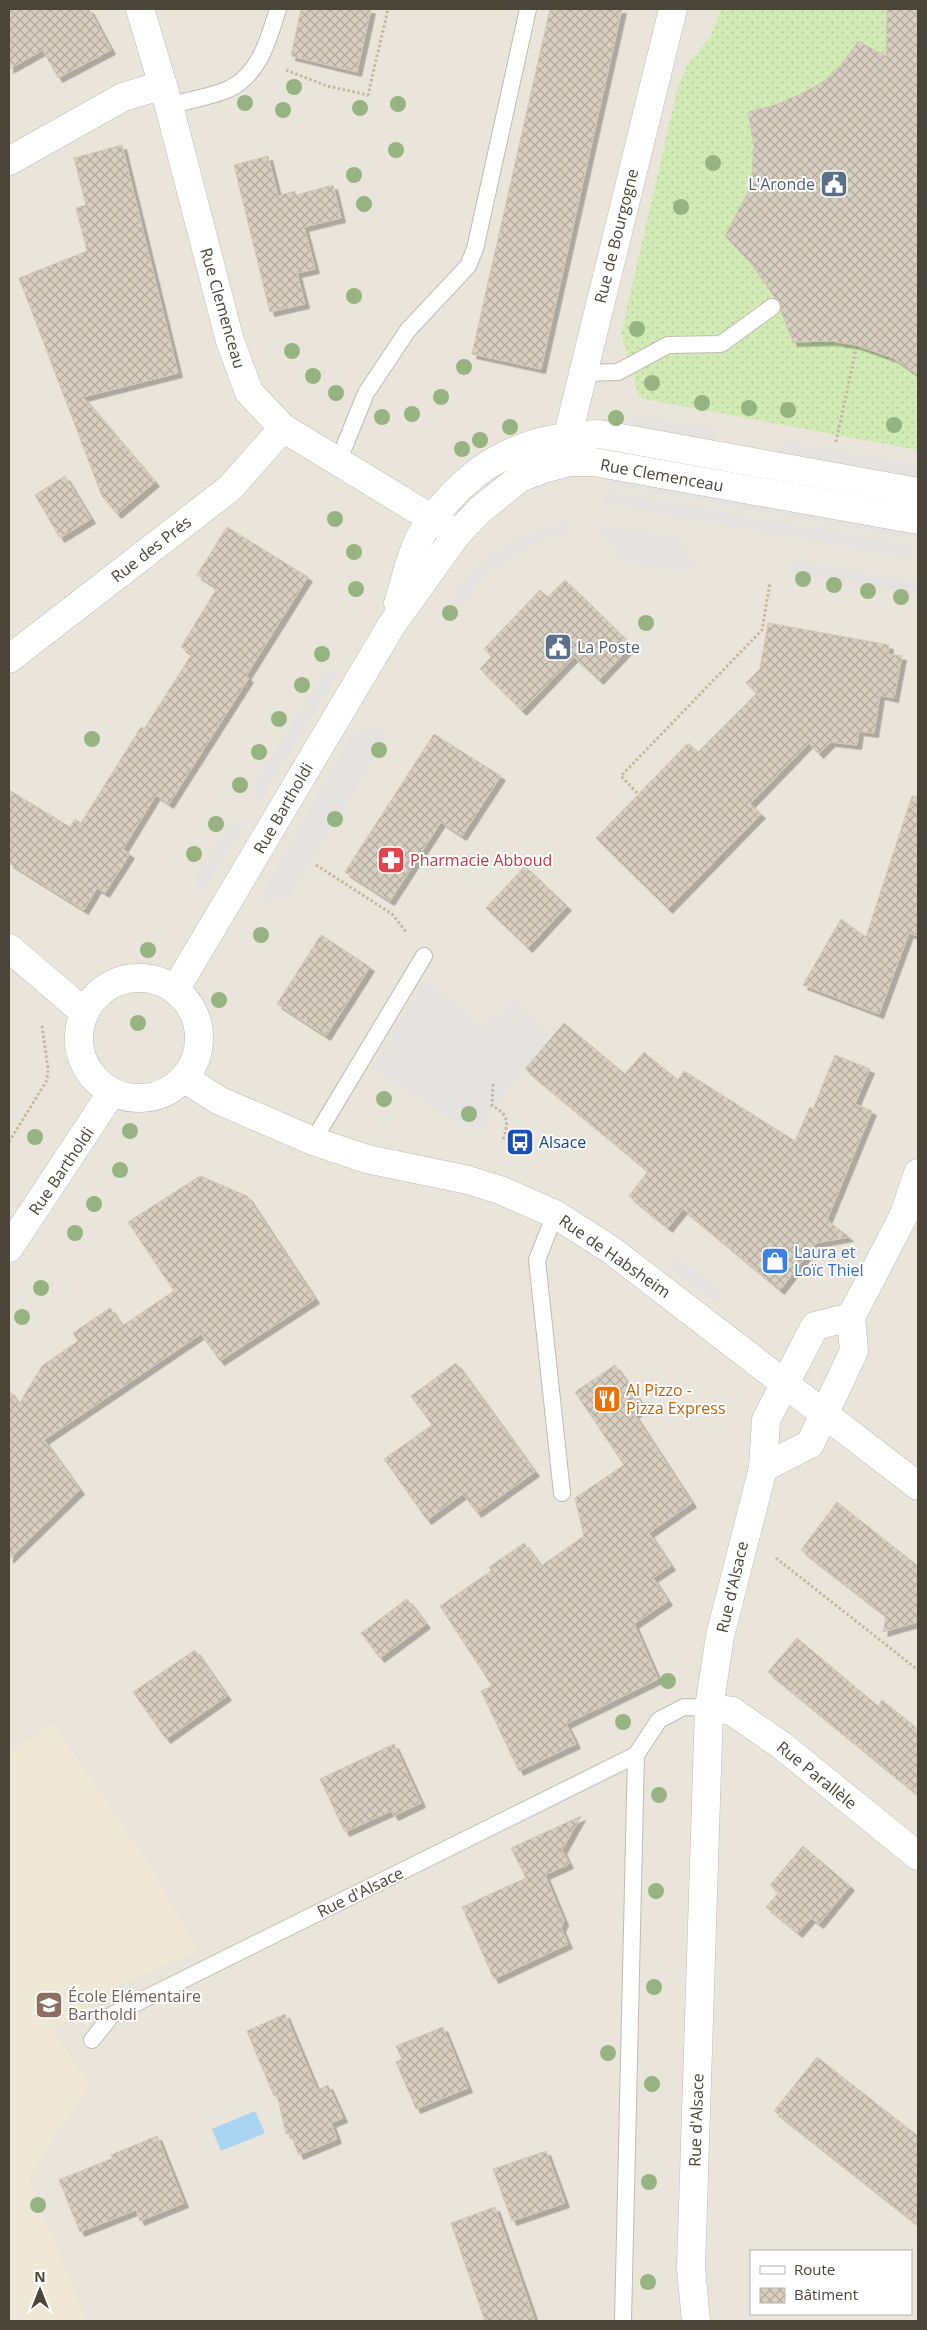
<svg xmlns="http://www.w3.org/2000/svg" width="927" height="2330" font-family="'Open Sans',sans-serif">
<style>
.residential{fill:#eae5da;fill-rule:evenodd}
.education{fill:#efe8d6}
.grass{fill:url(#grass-dots)}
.parking{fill:#e5e3e0}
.water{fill:#a9d4f2}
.building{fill:url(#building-cross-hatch);stroke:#d3c7b4;filter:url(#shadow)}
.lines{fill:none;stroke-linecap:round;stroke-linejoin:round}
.lane-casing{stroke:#c2bbae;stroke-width:18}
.street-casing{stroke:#c2bbae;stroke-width:29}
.path{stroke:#c4b79f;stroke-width:3;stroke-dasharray:2.5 2.5;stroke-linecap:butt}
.lane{stroke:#fff;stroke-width:16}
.street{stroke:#fff;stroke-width:28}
.tree{fill:#97b381}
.labels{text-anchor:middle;stroke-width:4;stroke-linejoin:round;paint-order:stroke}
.service-label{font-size:16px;fill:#4e5e75;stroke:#fff;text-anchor:end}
.street-label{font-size:16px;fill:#4b4439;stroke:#fff}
.health-label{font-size:16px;fill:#be3a42;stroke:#fff;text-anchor:start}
.transit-label{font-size:16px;fill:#164399;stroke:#fff;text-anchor:start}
.shop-label{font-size:16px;fill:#366cbe;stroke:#fff;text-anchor:start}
.food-label{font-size:16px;fill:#c56008;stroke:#fff;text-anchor:start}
.education-label{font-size:16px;fill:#785e54;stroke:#fff;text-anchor:start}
</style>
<defs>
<pattern id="grass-dots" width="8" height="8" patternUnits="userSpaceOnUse" patternTransform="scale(1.25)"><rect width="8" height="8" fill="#d2eab5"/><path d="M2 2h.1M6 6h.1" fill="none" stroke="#b6ca9c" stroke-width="1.8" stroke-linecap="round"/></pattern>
<pattern id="building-cross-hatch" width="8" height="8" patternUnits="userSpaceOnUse" patternTransform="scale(1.25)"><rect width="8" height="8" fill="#d8cfc1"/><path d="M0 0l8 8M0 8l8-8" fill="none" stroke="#b1aa9e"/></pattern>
<filter id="shadow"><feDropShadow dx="4.5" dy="4.5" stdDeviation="0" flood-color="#0004"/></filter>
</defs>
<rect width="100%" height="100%" fill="#f6f3ec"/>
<path class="residential" d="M9 9H918V2321H9ZM751 2251H911V2314H751Z"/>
<polygon class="education" points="53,1723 157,1876 197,1951 126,1982 52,2029 90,2085 49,2144 29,2181 87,2321 9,2321 9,1754"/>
<polygon class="grass" points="721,9 918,9 918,450 639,398 621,334 678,86 688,63 710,37"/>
<g class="parking">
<polygon points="632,415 718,430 716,441 630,425"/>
<polygon points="782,441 918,465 918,478 780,453"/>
<polygon points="608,473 913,527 911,539 606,484"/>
<polygon points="606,491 911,545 909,558 603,503"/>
<polygon points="563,522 572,522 564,533 541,540 496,567 480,581 462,604 448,604 474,569 485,560 516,540 535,531"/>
<polygon points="596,524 678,538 695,564 683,571 624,561"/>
<polygon points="795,560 918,582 918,594 787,571"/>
<polygon points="326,671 339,671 260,800 254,784"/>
<polygon points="381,728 384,743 289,896 258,902 352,733"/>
<polygon points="232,821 246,822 201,893 194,876"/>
<polygon points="425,980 484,1028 514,999 550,1039 489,1113 485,1130 472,1128 456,1121 371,1067"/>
<polygon points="677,1258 723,1293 715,1302 670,1267"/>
</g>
<polygon class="water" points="255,2111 265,2133 221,2151 212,2129"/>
<g class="building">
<polygon points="9,9 89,9 111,50 58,78 43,50 9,69"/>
<polygon points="301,9 371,9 357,72 291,56"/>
<polygon points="550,9 622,9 541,369 472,354"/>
<polygon points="887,9 918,9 918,375 893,358 856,345 832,341 793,342 781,311 780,302 775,298 750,262 725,236 748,192 752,175 754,145 748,112 775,105 803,93 826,80 842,64 858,41 886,56"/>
<polygon points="122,145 178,373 83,397 155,482 117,514 102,496 19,278 87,251 76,208 86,205 74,158"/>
<polygon points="268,156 278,196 295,191 296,195 333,185 341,218 304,227 315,269 297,273 305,304 270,312 234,165"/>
<polygon points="65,476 91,519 60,538 35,495"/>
<polygon points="227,527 308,577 246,676 249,678 169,804 156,795 123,849 130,854 105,893 97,888 84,910 9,863 9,790 70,827 75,819 81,823 141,727 144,729 192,654 181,647 217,588 197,575"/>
<polygon points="565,580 632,645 599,680 574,657 522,711 480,669 492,656 484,649 540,590 548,597"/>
<polygon points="768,623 889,645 888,654 902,656 894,698 880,695 874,733 859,731 857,745 831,742 819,754 809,743 750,804 761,814 668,909 596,838 688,743 698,752 757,693 746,683 760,669"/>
<polygon points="434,734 501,776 462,836 441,822 390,901 345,872"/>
<polygon points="912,796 918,797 918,936 909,933 879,1014 803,985 841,919 866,937"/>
<polygon points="525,866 567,906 528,948 486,908"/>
<polygon points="321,935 370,967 326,1036 277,1004"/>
<polygon points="564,1023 625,1074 644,1052 678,1080 684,1071 795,1141 810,1107 813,1109 835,1055 870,1069 855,1104 872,1111 827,1220 849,1237 816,1243 780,1290 683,1209 668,1228 629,1196 648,1171 525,1069"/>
<polygon points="200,1176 247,1196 315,1299 220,1361 201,1334 44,1440 80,1490 9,1559 9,1390 19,1404 42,1366 78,1341 73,1333 110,1308 122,1326 174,1291 128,1222"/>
<polygon points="456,1363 535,1472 477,1513 463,1494 427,1520 384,1459 432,1425 411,1396"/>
<polygon points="615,1365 644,1407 634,1414 692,1503 649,1533 671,1566 653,1578 668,1601 634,1624 658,1679 566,1724 576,1744 519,1771 481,1691 492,1686 440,1606 491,1571 489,1567 524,1543 541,1566 584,1536 575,1498 624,1465 575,1392"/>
<polygon points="837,1502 918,1566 918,1622 883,1632 886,1616 801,1550"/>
<polygon points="407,1599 426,1624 380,1658 361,1633"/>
<polygon points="797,1638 878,1706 882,1700 918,1729 918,1795 768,1672"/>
<polygon points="195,1650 227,1696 166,1739 133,1692"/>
<polygon points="394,1744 421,1803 394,1816 391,1811 345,1832 320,1779"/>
<polygon points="581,1816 562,1850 569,1864 545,1875 564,1921 561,1928 568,1944 494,1979 462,1907 526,1878 511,1848"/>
<polygon points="803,1846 850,1886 819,1924 811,1918 798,1933 766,1907 779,1892 770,1885"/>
<polygon points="285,2014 317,2090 328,2085 343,2118 331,2123 337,2139 299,2155 290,2133 286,2134 277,2094 274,2096 247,2031"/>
<polygon points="443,2027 468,2088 416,2109 396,2062 402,2059 396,2046"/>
<polygon points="817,2057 918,2136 918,2225 774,2111"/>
<polygon points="157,2136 184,2203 140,2221 136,2210 80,2232 59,2180 113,2158 111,2155"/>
<polygon points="546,2151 565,2203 512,2221 493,2169"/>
<polygon points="495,2207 525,2292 535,2321 485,2321 451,2223"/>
</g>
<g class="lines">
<g class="lane-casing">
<g id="lane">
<path d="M169 106C188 100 211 97 229 89 260 74 269 38 278 9"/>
<polyline points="583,373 618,372 668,345 721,344 772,307"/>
<polyline points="338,462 366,393 408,330 468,266 475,249 528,9"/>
<polyline points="313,1141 424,956"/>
<polyline points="555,1214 537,1260 562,1493"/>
<polyline points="92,2040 112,2015 636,1755"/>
<polyline points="623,2321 636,1755 659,1720 684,1707 709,1708"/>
</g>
</g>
<g class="street-casing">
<g id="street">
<polyline points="140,9 169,106 230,341 249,392 283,428 457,534"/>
<polyline points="9,161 123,97 163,85"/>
<polyline points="564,451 673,9"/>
<path d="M398 603C405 583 409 560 418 541 425 526 436 513 447 501 488 454 537 436 599 434L918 492"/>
<polyline points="9,659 230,488 283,428"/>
<polyline points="9,948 85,1013"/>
<circle cx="139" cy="1038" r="60"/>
<polyline points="175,990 391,626 457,534 480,510 520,478 543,469 570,462 594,462 918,520"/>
<polyline points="184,1078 218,1100 313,1141 367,1159 468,1180 500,1190 555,1214 611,1250 918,1486"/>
<polyline points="9,1248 112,1092"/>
<polyline points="763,1468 810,1444 854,1351 851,1317 904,1215 918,1173"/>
<polyline points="709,1708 732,1711 781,1745 918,1856"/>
<polyline points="696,2321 691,2268 709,1708 720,1636 763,1468 766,1420 815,1326 851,1317"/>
</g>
</g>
<g class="path">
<polyline points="286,70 327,86 368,95 388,9"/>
<polyline points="836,442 856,349"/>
<polyline points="637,793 621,776 762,630 770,582"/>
<polyline points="316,865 392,914 407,933"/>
<path d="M493 1084 492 1106C511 1115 508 1125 502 1142"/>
<polyline points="9,1142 47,1080 48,1068 42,1026"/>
<polyline points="776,1558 918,1670"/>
</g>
<use href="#lane" class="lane"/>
<use href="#street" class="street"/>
</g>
<g class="tree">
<circle cx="294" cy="87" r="8"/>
<circle cx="245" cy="103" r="8"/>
<circle cx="398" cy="104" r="8"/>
<circle cx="360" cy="108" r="8"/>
<circle cx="283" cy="110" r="8"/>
<circle cx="396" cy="150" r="8"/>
<circle cx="713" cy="163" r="8"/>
<circle cx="354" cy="175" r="8"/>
<circle cx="364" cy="204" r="8"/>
<circle cx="681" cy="207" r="8"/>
<circle cx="354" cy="296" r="8"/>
<circle cx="637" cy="329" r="8"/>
<circle cx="292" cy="351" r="8"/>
<circle cx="464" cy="367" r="8"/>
<circle cx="313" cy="376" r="8"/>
<circle cx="652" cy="383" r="8"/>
<circle cx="336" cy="393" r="8"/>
<circle cx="441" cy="397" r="8"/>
<circle cx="702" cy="403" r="8"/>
<circle cx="749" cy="408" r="8"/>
<circle cx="788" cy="410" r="8"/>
<circle cx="412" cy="414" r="8"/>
<circle cx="382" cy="417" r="8"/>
<circle cx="616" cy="418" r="8"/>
<circle cx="894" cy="425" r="8"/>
<circle cx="510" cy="427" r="8"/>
<circle cx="480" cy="440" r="8"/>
<circle cx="462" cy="449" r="8"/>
<circle cx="335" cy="519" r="8"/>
<circle cx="354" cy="552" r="8"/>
<circle cx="803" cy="579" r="8"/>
<circle cx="834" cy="585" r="8"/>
<circle cx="356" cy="589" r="8"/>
<circle cx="868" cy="591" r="8"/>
<circle cx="901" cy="597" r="8"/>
<circle cx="450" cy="613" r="8"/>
<circle cx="646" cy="623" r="8"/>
<circle cx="322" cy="654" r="8"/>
<circle cx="302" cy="685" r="8"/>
<circle cx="279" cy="719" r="8"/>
<circle cx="92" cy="739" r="8"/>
<circle cx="379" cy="750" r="8"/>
<circle cx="259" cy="752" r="8"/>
<circle cx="240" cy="785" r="8"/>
<circle cx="335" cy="819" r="8"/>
<circle cx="216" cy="824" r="8"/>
<circle cx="194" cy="854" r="8"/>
<circle cx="261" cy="935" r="8"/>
<circle cx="148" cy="950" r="8"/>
<circle cx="219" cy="1000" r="8"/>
<circle cx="138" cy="1023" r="8"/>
<circle cx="384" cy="1099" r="8"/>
<circle cx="469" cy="1114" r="8"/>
<circle cx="130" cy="1131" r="8"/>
<circle cx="35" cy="1137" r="8"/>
<circle cx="120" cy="1170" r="8"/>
<circle cx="94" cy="1204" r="8"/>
<circle cx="75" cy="1233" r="8"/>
<circle cx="41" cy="1288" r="8"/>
<circle cx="22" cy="1317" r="8"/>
<circle cx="668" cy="1681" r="8"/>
<circle cx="623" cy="1722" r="8"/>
<circle cx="659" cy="1795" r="8"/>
<circle cx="656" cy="1891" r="8"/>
<circle cx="654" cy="1987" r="8"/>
<circle cx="608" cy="2053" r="8"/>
<circle cx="652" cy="2084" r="8"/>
<circle cx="649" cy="2182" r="8"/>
<circle cx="38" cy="2205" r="8"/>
<circle cx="648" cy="2282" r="8"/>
</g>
<defs>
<g id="civic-square" transform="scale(1.4375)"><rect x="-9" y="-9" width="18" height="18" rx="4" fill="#5c6f8a" stroke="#fff"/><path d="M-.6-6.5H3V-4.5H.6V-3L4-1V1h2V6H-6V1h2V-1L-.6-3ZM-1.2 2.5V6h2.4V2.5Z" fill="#fff"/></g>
<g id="pharmacy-square" transform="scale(1.4375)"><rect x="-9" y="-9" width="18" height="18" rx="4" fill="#e0444e" stroke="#fff"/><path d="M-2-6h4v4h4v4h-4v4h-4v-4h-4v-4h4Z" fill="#fff"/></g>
<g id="bus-square" transform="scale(1.4375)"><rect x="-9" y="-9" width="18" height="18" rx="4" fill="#1a4fb4" stroke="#fff"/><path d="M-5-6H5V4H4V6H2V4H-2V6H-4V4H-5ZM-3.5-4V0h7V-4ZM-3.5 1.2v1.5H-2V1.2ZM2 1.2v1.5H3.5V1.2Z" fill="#fff"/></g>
<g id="shop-square" transform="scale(1.4375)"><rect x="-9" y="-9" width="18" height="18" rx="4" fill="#3f7fe0" stroke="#fff"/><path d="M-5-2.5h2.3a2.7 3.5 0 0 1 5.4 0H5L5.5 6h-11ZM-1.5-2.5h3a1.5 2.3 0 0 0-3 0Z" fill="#fff"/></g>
<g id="restaurant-square" transform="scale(1.4375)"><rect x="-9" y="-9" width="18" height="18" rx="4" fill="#e8710a" stroke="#fff"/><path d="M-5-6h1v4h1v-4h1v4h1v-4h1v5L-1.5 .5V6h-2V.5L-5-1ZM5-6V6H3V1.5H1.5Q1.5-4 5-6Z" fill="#fff"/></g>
<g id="school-square" transform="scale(1.4375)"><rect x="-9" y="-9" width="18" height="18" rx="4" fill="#8d6e63" stroke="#fff"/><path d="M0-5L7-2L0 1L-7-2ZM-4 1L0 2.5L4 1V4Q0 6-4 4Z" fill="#fff"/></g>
</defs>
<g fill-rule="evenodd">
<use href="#civic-square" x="834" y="184"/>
<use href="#civic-square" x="558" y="647"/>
<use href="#pharmacy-square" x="391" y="860"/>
<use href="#bus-square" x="520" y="1142"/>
<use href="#shop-square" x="775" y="1261"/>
<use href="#restaurant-square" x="607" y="1399"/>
<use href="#school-square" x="49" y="2005"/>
</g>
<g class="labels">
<g class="service-label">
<text x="815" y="190">L'Aronde</text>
<text x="577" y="653" text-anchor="start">La Poste</text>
</g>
<g class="street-label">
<text transform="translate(616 236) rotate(-76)" y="6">Rue de Bourgogne</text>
<text transform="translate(223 308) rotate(74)" y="6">Rue Clemenceau</text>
<text transform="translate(662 475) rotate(10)" y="6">Rue Clemenceau</text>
<text transform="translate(151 549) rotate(-38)" y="6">Rue des Prés</text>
<text transform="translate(283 808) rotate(-60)" y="6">Rue Bartholdi</text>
<text transform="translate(61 1171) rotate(-56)" y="6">Rue Bartholdi</text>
<text transform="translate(615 1256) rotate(35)" y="6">Rue de Habsheim</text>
<text transform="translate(732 1587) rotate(-77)" y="6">Rue d'Alsace</text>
<text transform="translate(817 1775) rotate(39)" y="6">Rue Parallèle</text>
<text transform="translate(360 1892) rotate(-26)" y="6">Rue d'Alsace</text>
<text transform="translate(696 2120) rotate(-88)" y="6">Rue d'Alsace</text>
</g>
<g class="health-label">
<text x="410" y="866">Pharmacie Abboud</text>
</g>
<g class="transit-label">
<text x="539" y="1148">Alsace</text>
</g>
<g class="shop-label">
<text x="794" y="1258">Laura et<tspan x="794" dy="18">Loïc Thiel</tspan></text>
</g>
<g class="food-label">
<text x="626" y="1396">Al Pizzo -<tspan x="626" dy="18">Pizza Express</tspan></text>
</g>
<g class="education-label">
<text x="68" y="2002">École Elémentaire<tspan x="68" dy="18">Bartholdi</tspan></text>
</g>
</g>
<rect width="927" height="2330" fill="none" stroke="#4b4439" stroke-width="20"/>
<rect x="750" y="2250" width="162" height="65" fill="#ffffff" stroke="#b7b4b0"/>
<rect x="760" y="2266" width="25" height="8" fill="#ffffff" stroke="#b7b4b0"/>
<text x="794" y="2275" font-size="15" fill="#4b4439">Route</text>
<rect x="760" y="2288" width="25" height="15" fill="url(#building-cross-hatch)" stroke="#b7b4b0"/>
<text x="794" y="2300" font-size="15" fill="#4b4439">Bâtiment</text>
<g transform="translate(40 2290)" stroke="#ffffff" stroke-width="4" paint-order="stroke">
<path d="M0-4L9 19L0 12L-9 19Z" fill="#4b4439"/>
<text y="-8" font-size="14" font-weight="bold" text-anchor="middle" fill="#4b4439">N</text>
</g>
</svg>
